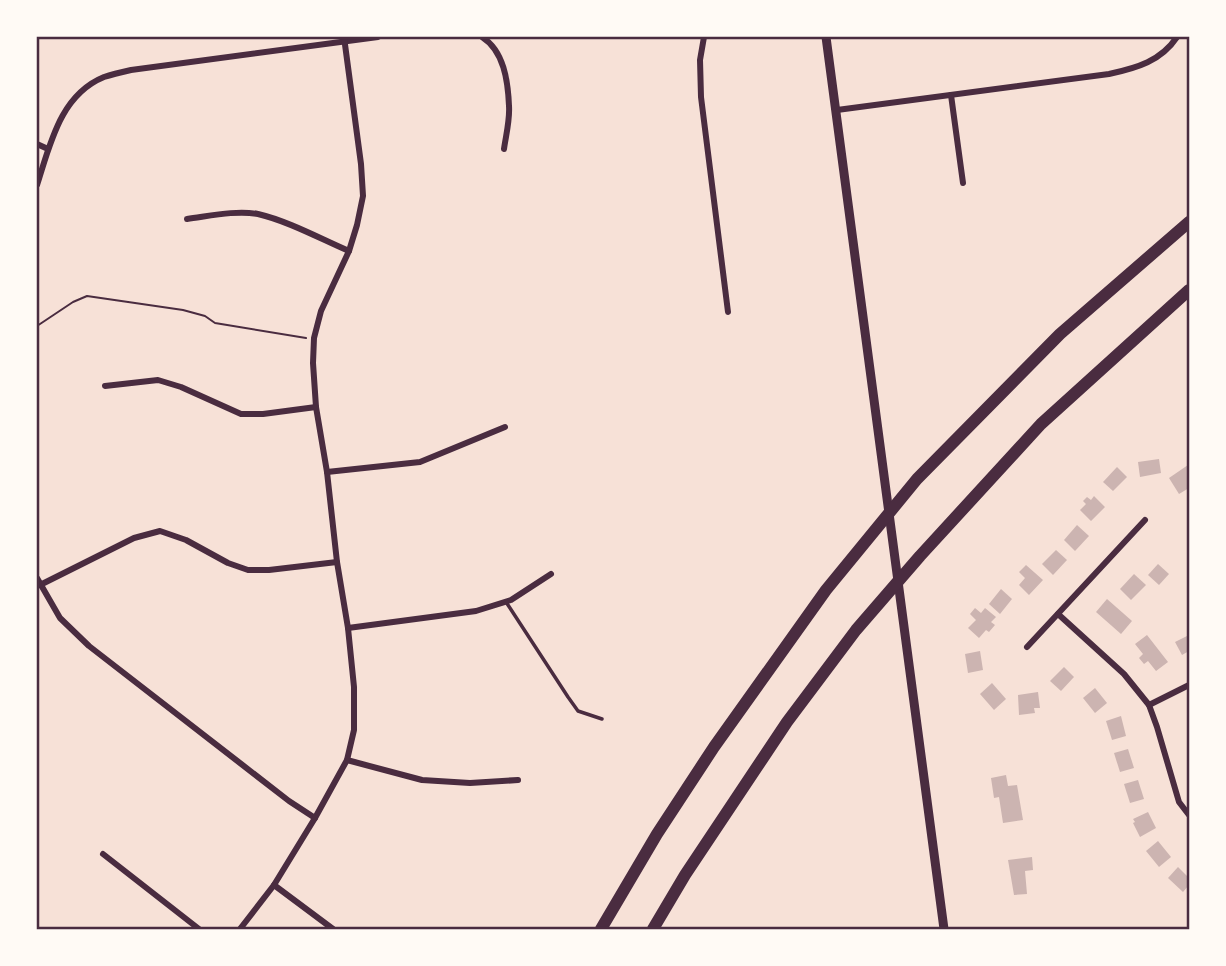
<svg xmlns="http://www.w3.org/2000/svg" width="1226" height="966" font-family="'DM Sans',sans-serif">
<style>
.building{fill:#ccb4b1}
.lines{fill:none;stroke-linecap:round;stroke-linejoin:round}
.path{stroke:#4a2c40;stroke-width:2}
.service{stroke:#4a2c40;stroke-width:3.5}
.minor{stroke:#4a2c40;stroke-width:6}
.secondary{stroke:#4a2c40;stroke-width:9}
.motorway{stroke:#4a2c40;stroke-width:12}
.neatline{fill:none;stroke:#4a2c40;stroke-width:2.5}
</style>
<rect width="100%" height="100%" fill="#f7e1d7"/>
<g class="building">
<polygon points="1159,459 1161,473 1140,477 1138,462"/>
<polygon points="1188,465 1189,488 1179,494 1169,478"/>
<polygon points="1117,467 1127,477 1113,491 1103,482"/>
<polygon points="1094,496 1105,507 1091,521 1080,510 1086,504 1083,501 1087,497 1091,500"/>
<polygon points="1077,525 1089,536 1075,551 1064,540"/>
<polygon points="1056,550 1067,560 1053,575 1042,564"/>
<polygon points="1158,564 1169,574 1159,585 1148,575"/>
<polygon points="1026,565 1043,580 1029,595 1019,585 1025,578 1019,572"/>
<polygon points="1134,574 1146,585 1131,600 1120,589"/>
<polygon points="1001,589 1012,599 1000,614 989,604"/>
<polygon points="1107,599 1132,621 1121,634 1096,612"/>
<polygon points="975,608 981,613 985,608 996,617 991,622 995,625 989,632 986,630 979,638 968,628 976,620 970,614"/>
<polygon points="1147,635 1168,662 1156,671 1148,661 1144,664 1139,658 1143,654 1135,644"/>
<polygon points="1189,635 1189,651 1182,655 1175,642"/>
<polygon points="980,651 983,670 968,673 965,654"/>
<polygon points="1064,667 1074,677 1061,691 1050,681"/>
<polygon points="992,683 1006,699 994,710 980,694"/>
<polygon points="1095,688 1107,703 1095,713 1083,698"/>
<polygon points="1038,692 1040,708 1034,708 1035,713 1019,715 1018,695"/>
<polygon points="1121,716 1126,736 1112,740 1106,721"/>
<polygon points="1128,749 1134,768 1120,772 1114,753"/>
<polygon points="1006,775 1008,786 1017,785 1023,820 1003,823 999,797 994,798 991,778"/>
<polygon points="1138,780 1144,799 1130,803 1124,784"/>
<polygon points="1148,812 1156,828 1140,837 1133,823 1135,822 1133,819"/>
<polygon points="1158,841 1171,857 1159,867 1146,851"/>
<polygon points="1032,857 1033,870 1025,871 1027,894 1014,895 1008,860"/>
<polygon points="1178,867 1189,878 1189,885 1183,892 1168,878"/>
</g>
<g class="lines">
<polyline class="path" points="37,326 73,302 87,296 183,310 205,316 215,323 306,338"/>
<polyline class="service" points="506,602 568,697 578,711 602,719"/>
<g class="minor">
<path d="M482 37C504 51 508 81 509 106 510 120 506 135 504 149"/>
<polyline points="704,37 700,60 701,97 728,312"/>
<polyline points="951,95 963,183"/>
<path d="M837 110 1109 74C1137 68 1161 61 1177 37"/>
<polyline points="37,144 48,149"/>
<path d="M37 185C50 145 60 95 104 77 113 74 122 72 131 70L378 37"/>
<path d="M187 219C210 216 236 210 258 214 288 221 321 239 349 251"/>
<polyline points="105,386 158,380 181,387 241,414 263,414 316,407"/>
<polyline points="327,472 420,462 505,427"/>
<polyline points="37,578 60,618 89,646 289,801 315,818"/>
<polyline points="40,585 134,538 160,531 186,540 228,563 248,570 269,570 337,562"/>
<polyline points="1058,614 1124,674 1149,705 1157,727 1179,802 1189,815"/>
<polyline points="348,628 476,611 511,600 551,574"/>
<polyline points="1027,647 1145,520"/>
<polyline points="1149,705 1189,685"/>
<polyline points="347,760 422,780 470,783 518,780"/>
<polyline points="103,854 199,929"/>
<polyline points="274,885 333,929"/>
<polyline points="240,929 274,885 315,818 347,760 354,730 354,687 348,628 337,562 327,472 316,407 313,363 314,338 321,311 349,251 357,225 363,196 361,164 344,37"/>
</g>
<polyline class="secondary" points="826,37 944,929"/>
<g class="motorway">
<polyline points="601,929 657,834 714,747 826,590 917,479 1060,334 1189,222"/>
<polyline points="653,929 685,875 787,722 856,630 920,556 1041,424 1189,290"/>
</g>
</g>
<rect width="1226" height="966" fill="none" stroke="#fffaf5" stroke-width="77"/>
<rect x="38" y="38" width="1150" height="890" class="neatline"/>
</svg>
